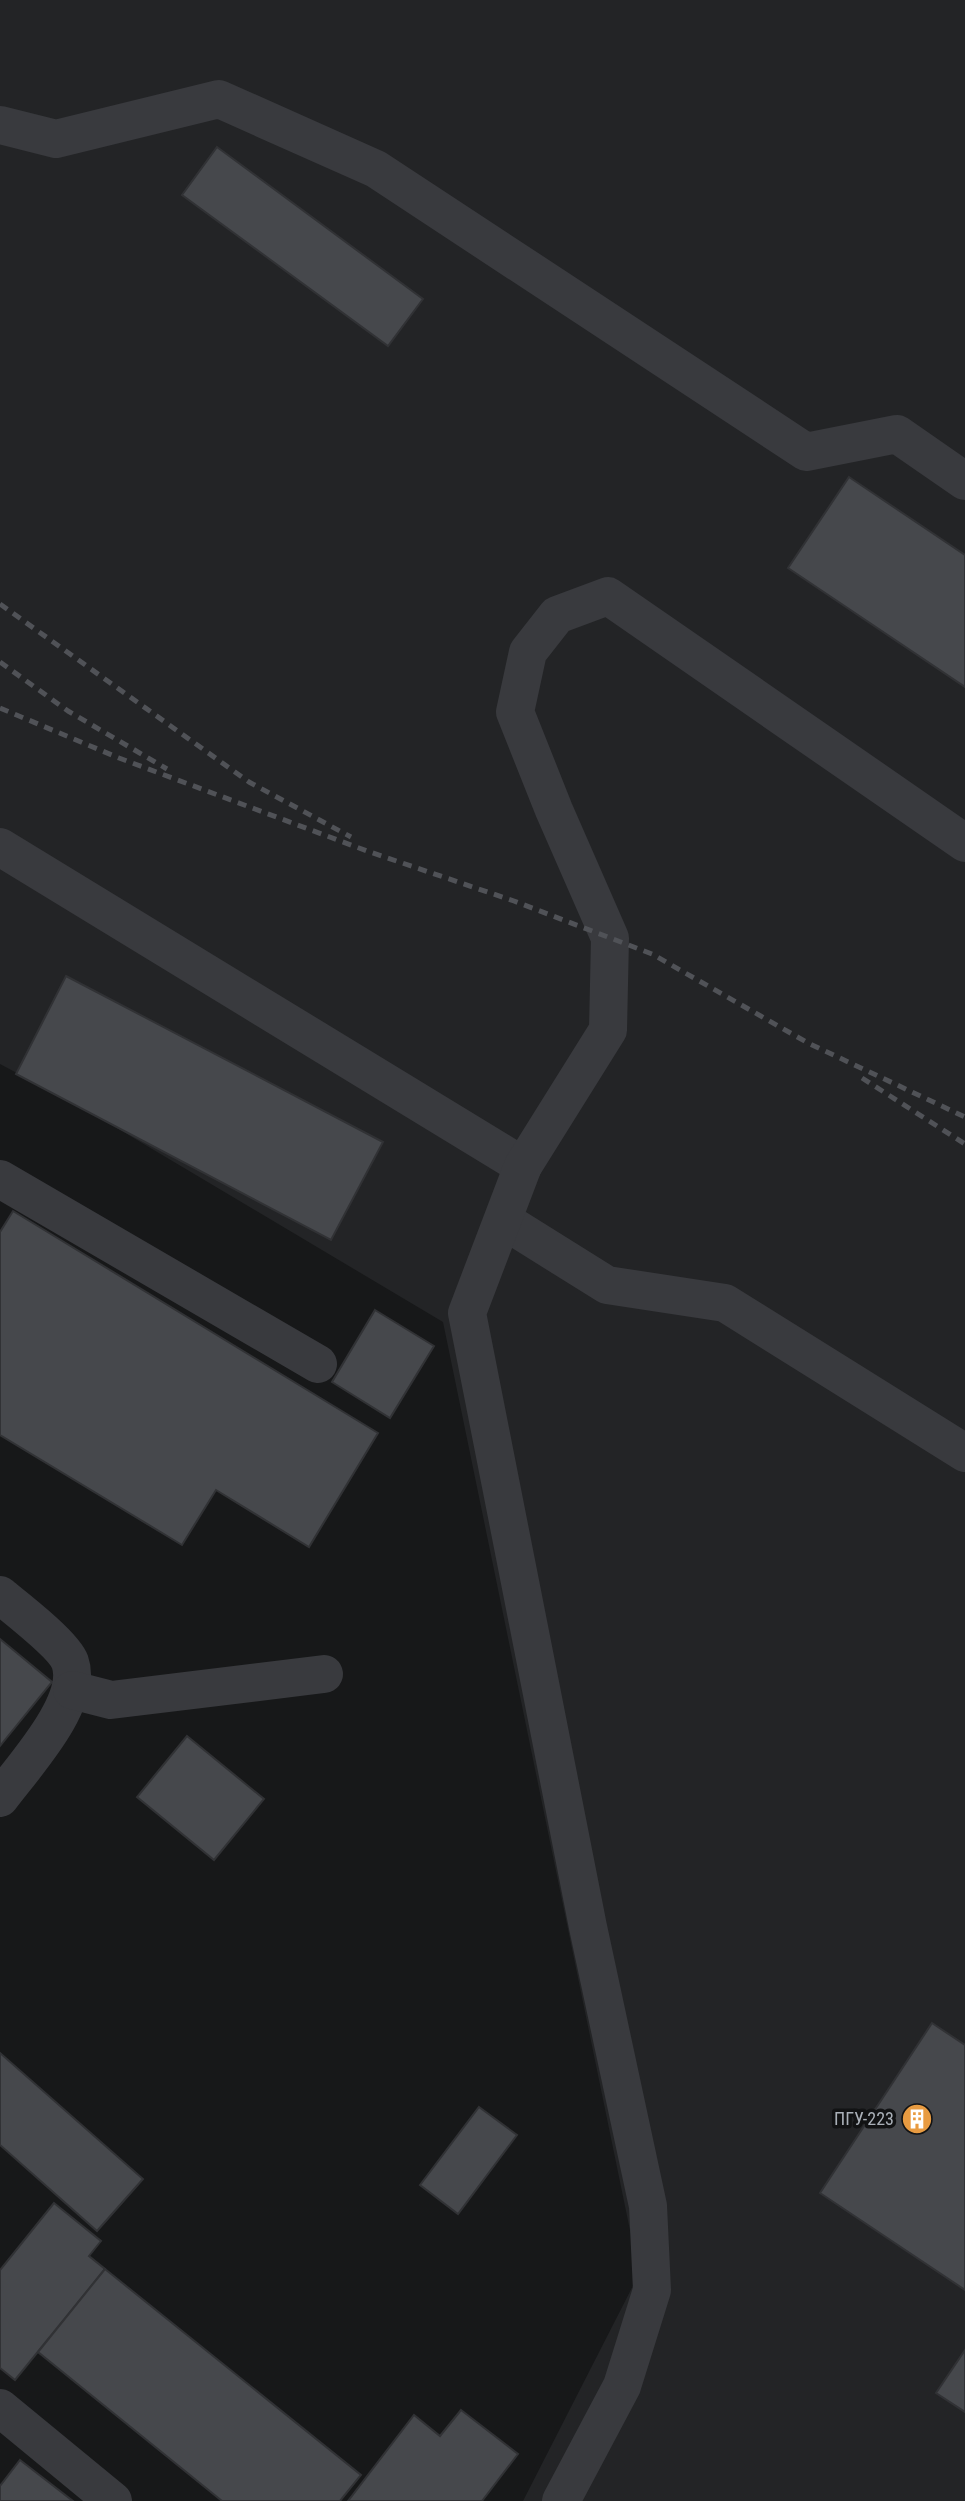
<svg xmlns="http://www.w3.org/2000/svg" width="965" height="2501" font-family="'Roboto Condensed',sans-serif">
<style>
.built{fill:#232426}
.building{fill:#46484c;stroke:#313235;stroke-width:2}
.lines{fill:none;stroke-linecap:round;stroke-linejoin:round}
.minor{stroke:#393a3e;stroke-width:38}
.rail{stroke:#505257;stroke-width:5;stroke-dasharray:9 7;stroke-linecap:butt}
.labels{text-anchor:middle;stroke-width:7;stroke-linejoin:round;paint-order:stroke}
.poi-label{font-size:18px;fill:#aab0b8;stroke:#121314;text-anchor:end}
</style>
<rect width="100%" height="100%" fill="#171819"/>
<polygon class="built" points="0,0 965,0 965,2501 523,2501 639,2274 443,1322 90,1112 0,1064"/>
<g class="building">
<polygon points="217,147 423,299 388,346 182,195"/>
<polygon points="849,477 965,555 965,687 788,568"/>
<polygon points="66,976 383,1142 331,1240 16,1074"/>
<polygon points="13,1211 378,1433 309,1547 216,1490 182,1545 0,1435 0,1232"/>
<polygon points="375,1310 434,1346 390,1418 332,1382"/>
<polygon points="0,1639 52,1682 0,1746"/>
<polygon points="187,1736 264,1799 214,1860 137,1797"/>
<polygon points="932,2023 965,2045 965,2290 820,2193"/>
<polygon points="0,2053 143,2179 97,2231 0,2145"/>
<polygon points="479,2107 517,2135 458,2214 420,2185"/>
<polygon points="54,2203 101,2241 89,2256 105,2269 15,2380 0,2368 0,2270"/>
<polygon points="105,2269 361,2475 340,2501 222,2501 38,2352"/>
<polygon points="965,2350 965,2412 936,2393"/>
<polygon points="461,2410 518,2454 482,2501 348,2501 414,2415 440,2436"/>
<polygon points="20,2460 73,2501 0,2501 0,2486"/>
</g>
<g class="lines">
<g class="minor">
<polyline points="0,125 56,139 219,99 376,169 806,452 897,434 965,481"/>
<polyline points="0,847 523,1166"/>
<polyline points="0,1179 318,1364"/>
<polyline points="503,1220 607,1285 725,1303 965,1453"/>
<path d="M0 1595C16 1608 64 1645 70 1662 84 1702 23 1767 0 1798"/>
<polyline points="72,1690 111,1700 324,1674"/>
<polyline points="0,2408 113,2501"/>
<polyline points="561,2501 622,2386 652,2290 648,2206 588,1927 467,1313 523,1166 608,1030 610,938 554,810 515,712 528,652 557,615 608,596 965,843"/>
</g>
<g class="rail">
<polyline points="0,604 249,782 351,837"/>
<polyline points="0,662 68,711 167,769"/>
<polyline points="0,708 119,758 367,851 514,901 652,954 808,1043 965,1117"/>
<polyline points="862,1078 965,1144"/>
</g>
</g>
<defs>
<g id="building-disc" transform="scale(1.575)"><circle r="9.5" fill="#e89b41" stroke="#121314"/><path d="M-4-6H4V6H1V3H-1V6H-4ZM-2.5-4.3h1.7v1.8h-1.7ZM.8-4.3h1.7v1.8H.8ZM-2.5-1h1.7V.8h-1.7ZM.8-1h1.7V.8H.8Z" fill="#fff"/></g>
</defs>
<g fill-rule="evenodd">
<use href="#building-disc" x="917" y="2119"/>
</g>
<g class="labels">
<g class="poi-label">
<text x="894" y="2125">ПГУ-223</text>
</g>
</g>
</svg>
